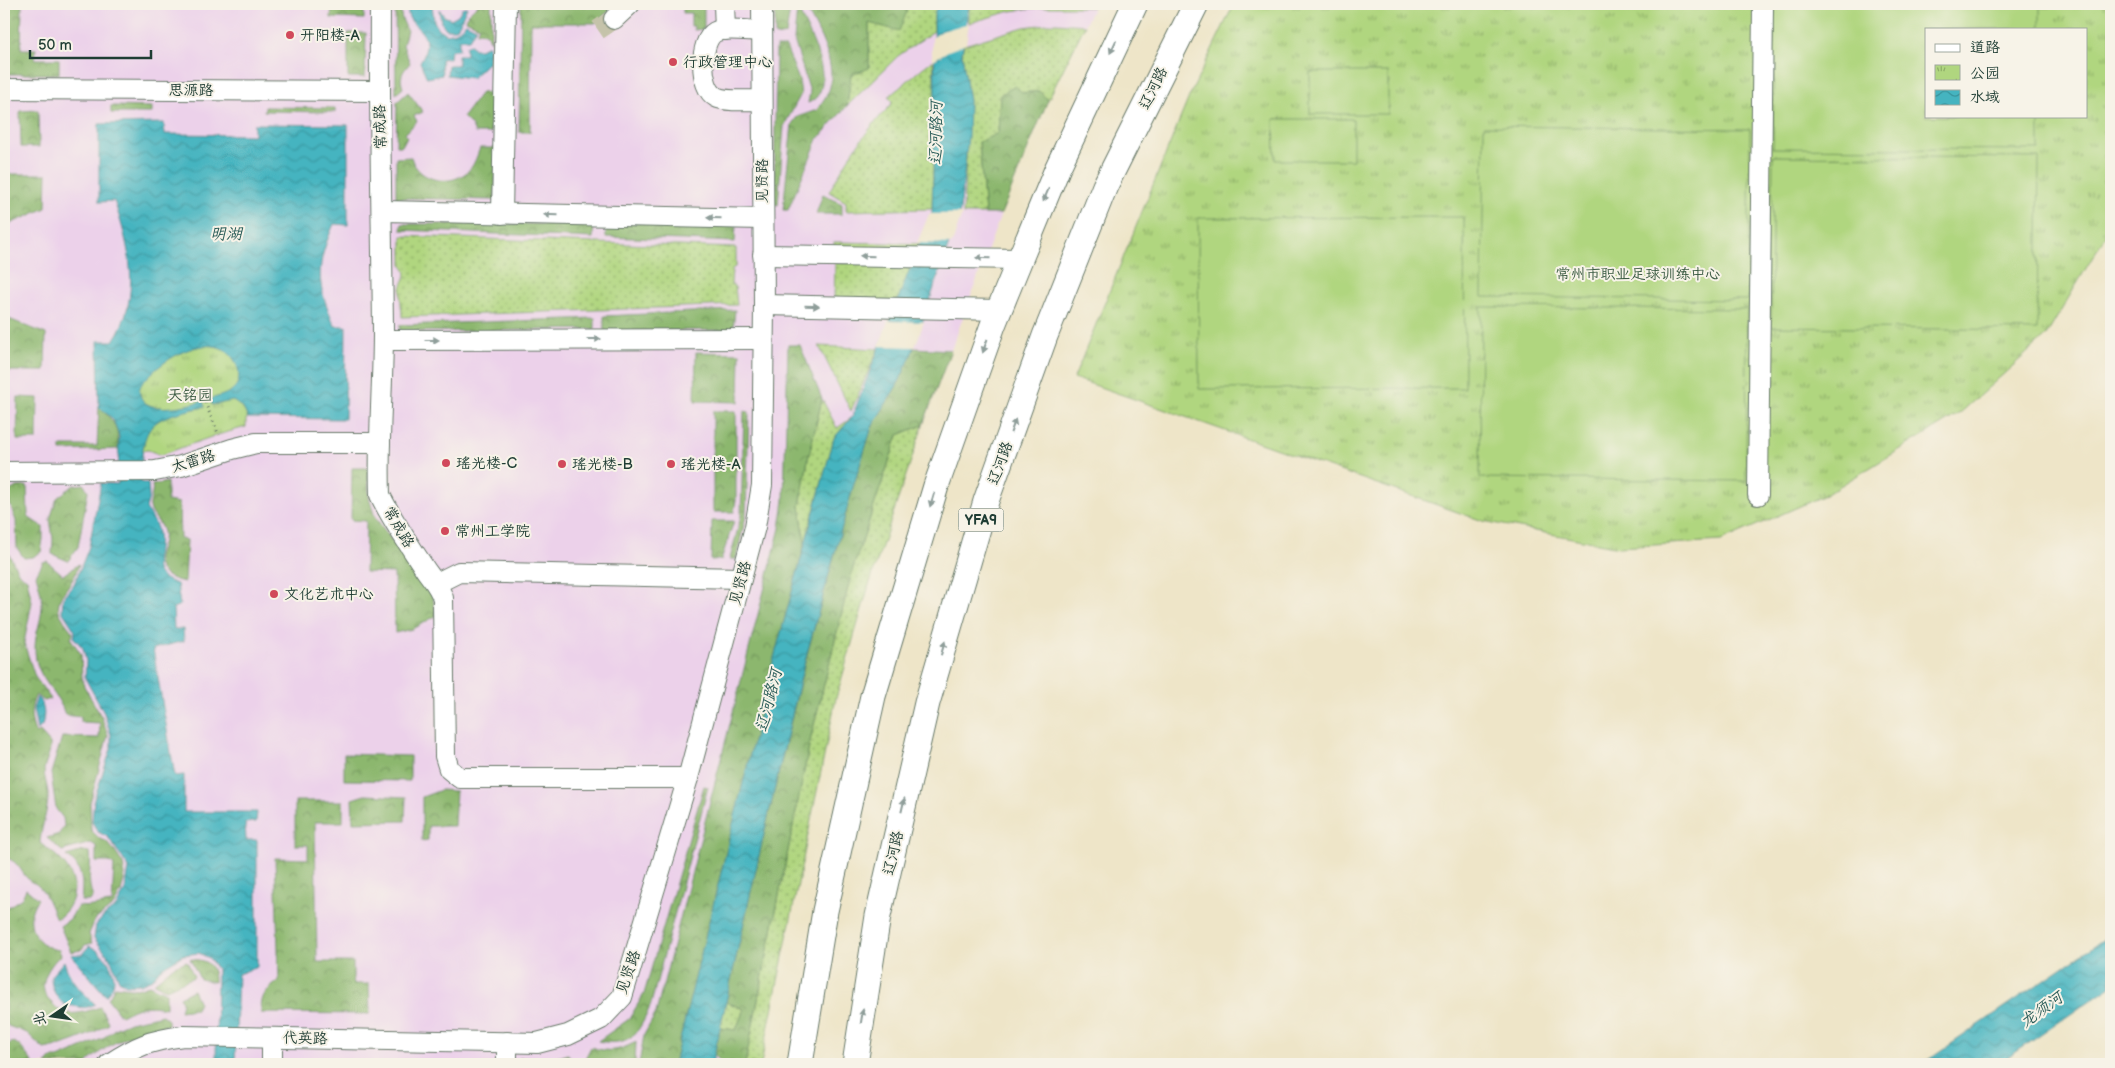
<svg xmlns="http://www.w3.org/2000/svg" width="2115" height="1068" font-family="'Balsamiq Sans','LXGW WenKai TC',sans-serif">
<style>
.built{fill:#ecd1ea}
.grass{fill:url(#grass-dots);stroke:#688a5a}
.forest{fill:url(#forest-crowns);stroke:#567a51}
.park{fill:url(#park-tufts);stroke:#688a5a;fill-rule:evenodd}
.pitch{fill:#b0d67f;stroke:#688a5a}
.water{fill:url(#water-waves);stroke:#32787a}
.pier{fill:#eee5c8}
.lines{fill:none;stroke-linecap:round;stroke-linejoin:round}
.minor-tunnel{stroke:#c5c3aa;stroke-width:20;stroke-dasharray:20 10;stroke-linecap:butt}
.minor-casing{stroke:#677868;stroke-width:22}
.major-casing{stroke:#677868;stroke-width:27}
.path{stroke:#677868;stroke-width:3;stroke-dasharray:1 4;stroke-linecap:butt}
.minor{stroke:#fff;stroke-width:20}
.major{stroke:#fff;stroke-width:25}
.oneway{fill:#8f9e9a}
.poi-dot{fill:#d1495b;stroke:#f7f3e8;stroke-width:2}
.labels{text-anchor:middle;stroke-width:4;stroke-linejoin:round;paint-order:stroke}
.shield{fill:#f7f3e8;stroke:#60746a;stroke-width:1}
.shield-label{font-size:14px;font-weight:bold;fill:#1f3d34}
.poi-label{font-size:15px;fill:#1f3d34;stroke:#f7f3e8;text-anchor:start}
.street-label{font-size:15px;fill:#1f3d34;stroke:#f7f3e8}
.park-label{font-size:15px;fill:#3c5c43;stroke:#f7f3e8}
.water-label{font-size:16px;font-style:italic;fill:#285b57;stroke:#f7f3e8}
</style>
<defs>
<pattern id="grass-dots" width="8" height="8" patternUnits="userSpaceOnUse" patternTransform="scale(1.25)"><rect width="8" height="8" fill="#b0d67f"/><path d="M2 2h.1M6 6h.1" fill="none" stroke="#8faf69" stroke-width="1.8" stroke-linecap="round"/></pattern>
<pattern id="forest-crowns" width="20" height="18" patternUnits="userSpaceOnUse" patternTransform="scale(1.25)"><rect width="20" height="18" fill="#8cb76e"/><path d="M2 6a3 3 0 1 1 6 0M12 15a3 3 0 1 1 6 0" fill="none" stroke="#72965b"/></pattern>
<pattern id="park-tufts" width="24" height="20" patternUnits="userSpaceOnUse" patternTransform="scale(1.25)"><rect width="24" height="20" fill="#b0d67f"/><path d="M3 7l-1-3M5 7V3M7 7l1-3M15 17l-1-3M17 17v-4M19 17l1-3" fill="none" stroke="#8faf69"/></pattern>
<pattern id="water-waves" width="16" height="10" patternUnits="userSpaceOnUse" patternTransform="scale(1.25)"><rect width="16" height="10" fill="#45b4c0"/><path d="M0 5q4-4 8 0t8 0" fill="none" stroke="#39949d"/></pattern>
</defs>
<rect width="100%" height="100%" fill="#f7f3e8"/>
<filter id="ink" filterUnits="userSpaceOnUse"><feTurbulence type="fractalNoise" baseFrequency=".02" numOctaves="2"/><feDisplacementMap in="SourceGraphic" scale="10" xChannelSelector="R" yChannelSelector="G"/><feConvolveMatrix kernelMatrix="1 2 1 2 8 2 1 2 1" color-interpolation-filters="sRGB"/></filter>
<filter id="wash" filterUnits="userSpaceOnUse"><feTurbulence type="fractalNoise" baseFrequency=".0096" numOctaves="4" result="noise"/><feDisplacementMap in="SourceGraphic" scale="20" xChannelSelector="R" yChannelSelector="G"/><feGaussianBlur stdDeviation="1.12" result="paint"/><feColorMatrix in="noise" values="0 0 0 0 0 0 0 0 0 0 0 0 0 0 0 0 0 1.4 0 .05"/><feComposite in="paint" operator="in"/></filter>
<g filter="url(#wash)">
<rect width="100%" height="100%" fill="#eee5c8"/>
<polygon class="built" points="4,4 1095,4 1048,100 1001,214 904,478 869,585 836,698 761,1064 4,1064"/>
<g class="grass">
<polygon points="899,4 937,4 934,16 934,31 898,56 847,106 851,74 869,68 869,23 907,11"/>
<polygon points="995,4 1095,4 1093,7 1042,7 1011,11 969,23 969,8"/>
<polygon points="1056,23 1085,25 1048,100 1039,91 1000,95 998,134 979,142 985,214 963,214 969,101 962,53 964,45 1024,27"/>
<path d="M933 60 935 102 932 209 846 211V202L829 192C847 159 865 131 891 105L892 101 888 97C904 85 917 71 933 60Z"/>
<path d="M402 236 736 248V266L732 269 731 284 735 287 737 305 402 317C402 308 399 296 401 288 403 280 410 274 402 266Z"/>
<polygon points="834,242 937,244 933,250 834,249"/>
<polygon points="835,263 928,264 928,302 834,301"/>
<polygon points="819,346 878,349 851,411"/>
<polygon points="822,399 837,428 850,419 834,438 805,543 800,506 808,459"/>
<polygon points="923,425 869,585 836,698 761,1064 745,1064 811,737 852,571 898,435"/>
<polygon points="726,1002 744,1009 736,1030 720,1028"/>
</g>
<g class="forest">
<polygon points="4,4 22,4 21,49 36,49 35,59 59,59 59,74 4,74"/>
<polygon points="332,4 364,4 364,19 331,18"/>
<path d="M395 4H399L402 19 407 30 403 45 410 63C402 72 399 77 403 88L396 94Z"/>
<polygon points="478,4 491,4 491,41 486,33 477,32 479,26 466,20 468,14"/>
<polygon points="521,4 618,4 595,23 531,23 530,132 519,132"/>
<polygon points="683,4 704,4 704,29 694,30 694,26 691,26 691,13 683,13"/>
<polygon points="775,4 791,4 786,34 775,36"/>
<path d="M803 4H899L907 11 899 31 869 23V68L851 75 847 106 818 139 788 210H783L792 124 797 117 817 110C821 103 828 95 830 87 836 61 816 26 803 4Z"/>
<path d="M797 8C808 30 841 89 808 103L810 92 794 40Z"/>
<polygon points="348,33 366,33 365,77 348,77"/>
<polygon points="776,47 786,47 799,80 801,94 784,126 778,205 774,204"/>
<polygon points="1015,86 1023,93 1039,91 1048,100 1001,214 985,214 979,142 998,133 1000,95"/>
<polygon points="482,91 492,96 491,133 475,133 471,125 463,117"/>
<polygon points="408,92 423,112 414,116 417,121 405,134 407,137 402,146 396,146 397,102"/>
<polygon points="111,106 152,107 152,113 111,113"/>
<polygon points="265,107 335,108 335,112 264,111"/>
<polygon points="38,110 39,147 21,147 20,111"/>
<path d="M480 148H496L495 200 396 198V158L411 157C418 182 452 188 469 170 475 164 477 155 480 148Z"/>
<polygon points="6,174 47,174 46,208 5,226"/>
<polygon points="823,194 842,204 842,214 816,214"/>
<polygon points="606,222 736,225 735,242 606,237"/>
<polygon points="402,224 594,224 593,238 401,230"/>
<polygon points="735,310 733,330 604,331 604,316"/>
<polygon points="4,317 46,334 45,371 4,371"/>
<polygon points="595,318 595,329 400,332 400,325"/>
<polygon points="788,345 800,345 822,399 808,459 800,506 805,543 771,669 674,1064 639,1064 644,1035 656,1013 780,528 784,500"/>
<polygon points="914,348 951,350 923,425 898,435 852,571 811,737 745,1064 723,1064 714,1055 720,1028 736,1030 744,1009 726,1002 761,847 805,662 853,487 872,427 899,382"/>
<polygon points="696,352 740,353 739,402 695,401"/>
<polygon points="18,397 38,398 37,440 17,440"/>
<path d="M99 407C114 420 119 428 118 449L61 451V446H97Z"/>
<polygon points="713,411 736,411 736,501 734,512 713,512"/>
<polygon points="744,411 749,412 746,516 736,559 730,559 741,516"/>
<polygon points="352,468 368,468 369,498 375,517 433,597 436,616 412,629 395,633 394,573 365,572 366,521 351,520"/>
<path d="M167 482V501L179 503 180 539 187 540 185 582C173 580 158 575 158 559 158 551 165 542 163 532 161 523 152 516 150 508 149 500 154 493 152 485Z"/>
<polygon points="84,484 88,491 78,547 68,561 52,554 53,539 50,519 57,498 74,485"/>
<polygon points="27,486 28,517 43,527 43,539 41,552 33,557 24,558 17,548 16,521 8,499 11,490 16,487"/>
<polygon points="712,521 734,521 721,560 711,560"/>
<path d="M5 546 19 574 27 579 32 602 24 643 35 677 51 699 44 701 36 695C29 709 30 720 36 734L39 731 50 743C51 753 46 760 44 769 44 778 47 784 48 793 49 809 41 826 40 843 50 851 63 859 69 871 79 888 73 910 56 919 51 908 46 892 36 884 33 882 31 883 29 880 20 872 20 862 6 858Z"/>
<path d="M47 561 63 575 79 564C77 569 76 574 73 579 66 591 52 602 62 617 65 623 69 627 73 633L71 639 81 654 82 677 84 686 102 718 108 735 90 803 91 830 100 839 106 841 113 849 123 864 125 875 121 892 114 905 95 920 89 934 92 943 85 945 81 950 71 952 60 926 70 919 78 906C92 908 98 904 112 903L114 865 109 862H96V846L91 843 62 851 47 838 59 834 64 826 63 818 56 809 51 773 62 737 99 738 100 723 81 722V717L65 715C60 695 40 681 36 660 32 636 41 627 42 606 42 595 39 585 36 575L43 562Z"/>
<polygon points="344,754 410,756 410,781 344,780"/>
<path d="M704 786 708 787 651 1004C639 1033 632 1047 598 1041L629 1019 644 994Z"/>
<polygon points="441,790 456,791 454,826 428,826 428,840 422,841 422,797"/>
<polygon points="365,795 406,797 405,821 353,822 352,799"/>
<path d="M295 801H343V822H315L317 962H353V984H369L370 1014 261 1013C261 995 265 991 279 981L275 858 308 859V845H295Z"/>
<path d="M83 851 90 852C92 867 86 881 93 896L90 901H81C83 883 83 866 66 856Z"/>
<path d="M26 889 38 899C22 919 34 947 59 950L61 955C47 967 34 990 53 1004 55 1007 59 1010 62 1012 75 1016 88 1011 100 1007L109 1024C88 1036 67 1045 44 1049L27 1033 8 1026 5 1019V909L22 898Z"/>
<path d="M190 959C206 960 214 963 214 982L200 979Z"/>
<polygon points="187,961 194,977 166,989 154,983 174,966"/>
<path d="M149 985 166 993V1008C146 1004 138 1007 121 1016L108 999 115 986 137 989Z"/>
<polygon points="193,990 199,1003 196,1009 180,1011 182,1002 180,997"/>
<path d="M162 1015 168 1020V1025C136 1031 110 1041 86 1064H46L51 1058H58L102 1039 116 1028 130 1022Z"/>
<polygon points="14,1042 20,1046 34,1064 10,1064 8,1044"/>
<path d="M636 1042 635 1064H582L591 1047C609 1053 619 1051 636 1042Z"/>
<polygon points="568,1054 573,1064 520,1064 520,1058 551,1059"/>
</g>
<g class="park">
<path d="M1234 4H2111V226L2046 336 1960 413 1825 495 1721 541 1619 547 1483 521 1074 378 1189 97ZM1926 29H2086V116H1926Z"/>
<polygon points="199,339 227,341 242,367 243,408 248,418 246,419 246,427 214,436 161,455 148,450 141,451 128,384"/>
</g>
<g class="pitch">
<polygon points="1774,4 2040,4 2040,29 1926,29 1926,116 2039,116 2039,150 1773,148"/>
<rect x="1310" y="72" width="78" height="42"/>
<polygon points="1274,119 1353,119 1353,160 1275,160"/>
<polygon points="1484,126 1750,129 1748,300 1482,297"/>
<polygon points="1773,156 2039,158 2037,330 1771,327"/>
<polygon points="1464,217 1465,388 1199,389 1198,218"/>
<polygon points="1481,307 1747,309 1746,481 1480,478"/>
</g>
<g class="water">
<path d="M412 4 432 5 434 21 438 29 447 34 456 32 466 23 476 28 469 39H459V50H451L450 58 441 59 442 75 427 78 420 62C424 55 428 47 425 38 421 26 399 19 412 4Z"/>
<polygon points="937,4 969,4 962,53 969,101 968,137 960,211 911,356 899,382 872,427 853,487 803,668 761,847 712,1064 674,1064 771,669 834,438 852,417 932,212 935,102 934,16"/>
<path d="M463 7H467C462 15 462 22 456 29H446L441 22 439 9 444 16 451 19 458 15Z"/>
<polygon points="470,44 474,49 480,49 489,45 489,62 472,78 447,75 448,65 458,65 458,55 466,55 466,46"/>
<path d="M164 123 165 134 254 135V124L348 125V225L334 224C315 267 316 283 335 326H346L345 419 248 418 243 408 233 401 212 405 210 399C217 397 225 395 231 391 247 380 236 354 221 348 199 339 167 358 152 373 146 379 137 385 140 395 146 416 188 405 203 401L205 407C147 418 142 424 141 482L148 484 149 497 146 508C150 515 157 524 158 533 162 557 143 573 177 584L180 605 173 608 174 629H183L184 641 153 649 175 776 184 775V812H257L256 822 245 823 246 840H257V967L238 974 235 1064H216L217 969 209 958 199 953 183 955 160 969 152 979 140 984 126 985 119 980 111 960 94 938 96 925 105 915 116 907 125 890 129 868 108 837 98 832 92 822 94 799 111 749V735L104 713 85 678 86 661 83 648 74 638 75 631 62 611 63 598 74 584 89 547 101 483 118 484 119 436 113 419 99 407 98 341H113C142 297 130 247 114 201L99 202V124Z"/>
<path d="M37 697C45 706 45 714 42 726L37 730 33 709Z"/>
<polygon points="2111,934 2111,986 1999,1064 1922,1064"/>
<path d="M89 946C102 950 118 970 113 985 112 988 108 992 106 996L71 955 82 954Z"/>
<path d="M64 961C69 980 81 991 95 1004 82 1012 77 1004 66 1006 56 998 51 989 51 976Z"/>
</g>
<g class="pier">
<polygon points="969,23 966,44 948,51 932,61 932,38 942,31"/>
<polygon points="929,214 962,214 952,244 917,243"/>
<polygon points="888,321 924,322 915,347 879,346"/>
</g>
</g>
<g filter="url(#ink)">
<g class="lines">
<polyline class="minor-tunnel" points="598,30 614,19"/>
<g class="minor-casing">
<g id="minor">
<path d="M380 4C379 113 382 222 383 331 383 386 378 440 380 495 392 520 408 543 423 566 431 579 437 582 443 598L445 756 449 769 460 778H688"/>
<polyline points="724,4 725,30"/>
<polyline points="614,19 630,4"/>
<path d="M762 31C750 31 725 27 715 32 699 41 699 88 716 97 725 102 751 100 762 100"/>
<polyline points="4,89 379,91"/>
<polyline points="382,211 762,219"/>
<polyline points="502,214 506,4"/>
<polyline points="763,255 1020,259"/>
<polyline points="764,305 999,310"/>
<polyline points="383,340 763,339"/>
<polyline points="4,472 155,471 181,466 232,449 256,443 380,443"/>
<polyline points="1758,495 1763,4"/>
<polyline points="437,583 459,572 741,578"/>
<path d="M109 1064C138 1045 149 1041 183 1036L537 1043 568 1035 601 1019 622 997 688 778 755 527 762 485 764 305 762 4"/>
<polyline points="272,1064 272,1038"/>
<polyline points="507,1064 507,1042"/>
</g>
</g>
<g class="major-casing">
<g id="major">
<polyline points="800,1064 825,911 873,696 936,486 993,325 1020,259 1058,167 1135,4"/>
<polyline points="855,1064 878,916 927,703 986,501 1045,336 1105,186 1196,4"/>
</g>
</g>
<polyline class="path" points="199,389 219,435"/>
<use href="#minor" class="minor"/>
<use href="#major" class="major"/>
</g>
<defs><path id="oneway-solid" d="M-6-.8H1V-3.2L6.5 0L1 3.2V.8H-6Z" transform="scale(1.25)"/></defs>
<g class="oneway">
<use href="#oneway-solid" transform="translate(1113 47) rotate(115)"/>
<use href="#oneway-solid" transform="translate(1046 195) rotate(113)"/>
<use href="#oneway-solid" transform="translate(551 215) rotate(-179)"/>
<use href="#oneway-solid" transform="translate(714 218) rotate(-179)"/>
<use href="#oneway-solid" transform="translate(867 256) rotate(-179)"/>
<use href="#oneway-solid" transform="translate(983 258) rotate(-179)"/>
<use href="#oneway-solid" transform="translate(812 306) rotate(1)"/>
<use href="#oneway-solid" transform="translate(594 339)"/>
<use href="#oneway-solid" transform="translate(432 340)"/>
<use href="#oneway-solid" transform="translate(985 346) rotate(109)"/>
<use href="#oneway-solid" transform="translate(1013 426) rotate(-70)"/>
<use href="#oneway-solid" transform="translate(932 500) rotate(107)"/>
<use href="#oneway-solid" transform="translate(943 648) rotate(-74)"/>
<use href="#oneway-solid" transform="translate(903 805) rotate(-77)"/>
<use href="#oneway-solid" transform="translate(862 1016) rotate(-81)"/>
</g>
</g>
<g class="poi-dot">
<circle cx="290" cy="35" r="5"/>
<circle cx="673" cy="62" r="5"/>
<circle cx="446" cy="463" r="5"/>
<circle cx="562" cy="464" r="5"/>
<circle cx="671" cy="464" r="5"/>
<circle cx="445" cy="531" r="5"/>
<circle cx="274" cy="594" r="5"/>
</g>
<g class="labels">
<rect class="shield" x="958.5" y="508.5" width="45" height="23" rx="4"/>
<g class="shield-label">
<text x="981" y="525">YFA9</text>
</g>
<g class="poi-label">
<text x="300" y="40">开阳楼-A</text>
<text x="683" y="67">行政管理中心</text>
<text x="456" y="468">瑶光楼-C</text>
<text x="572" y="469">瑶光楼-B</text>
<text x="681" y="469">瑶光楼-A</text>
<text x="455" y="536">常州工学院</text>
<text x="284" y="599">文化艺术中心</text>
</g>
<g class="street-label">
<text transform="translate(1153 88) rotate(-64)" y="5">辽河路</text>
<text x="191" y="95">思源路</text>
<text transform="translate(380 127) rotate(-92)" y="5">常成路</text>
<text transform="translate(762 181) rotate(-90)" y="5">见贤路</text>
<text transform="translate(193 461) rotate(-17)" y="5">太雷路</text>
<text transform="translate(1000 463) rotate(-70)" y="5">辽河路</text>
<text transform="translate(399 527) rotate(59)" y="5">常成路</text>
<text transform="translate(740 583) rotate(-75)" y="5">见贤路</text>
<text transform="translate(893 853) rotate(-77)" y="5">辽河路</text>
<text transform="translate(628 972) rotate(-71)" y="5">见贤路</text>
<text transform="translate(305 1038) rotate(1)" y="5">代英路</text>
</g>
<g class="park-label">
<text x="1638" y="279">常州市职业足球训练中心</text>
<text x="190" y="400">天铭园</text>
</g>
<g class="water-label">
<text transform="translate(935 133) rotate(-89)" y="6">辽河路河</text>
<text x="226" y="239">明湖</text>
<text transform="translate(768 700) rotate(-76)" y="6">辽河路河</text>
<text transform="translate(2041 1009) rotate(-36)" y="6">龙须河</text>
</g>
</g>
<rect width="2115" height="1068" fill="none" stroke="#f7f3e8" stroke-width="20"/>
<rect x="1925" y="28" width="162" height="90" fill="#f7f3e8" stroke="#a1aaa0"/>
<rect x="1935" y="44" width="25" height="8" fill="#ffffff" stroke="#a1aaa0"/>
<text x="1970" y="52" font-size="15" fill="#1f3d34">道路</text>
<rect x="1935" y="65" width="25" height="15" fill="url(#park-tufts)" stroke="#a1aaa0"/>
<text x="1970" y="78" font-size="15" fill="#1f3d34">公园</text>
<rect x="1935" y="90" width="25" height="15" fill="url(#water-waves)" stroke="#a1aaa0"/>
<text x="1970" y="102" font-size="15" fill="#1f3d34">水域</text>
<g transform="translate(52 1016) rotate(257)" stroke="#f7f3e8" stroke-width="4" paint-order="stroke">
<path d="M0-4L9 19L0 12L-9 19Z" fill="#1f3d34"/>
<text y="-8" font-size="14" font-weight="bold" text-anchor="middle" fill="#1f3d34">北</text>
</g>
<path d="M30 50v8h121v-8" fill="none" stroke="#1f3d34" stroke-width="2.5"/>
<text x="38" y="50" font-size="15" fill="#1f3d34" stroke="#f7f3e8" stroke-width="4" paint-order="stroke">50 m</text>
</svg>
